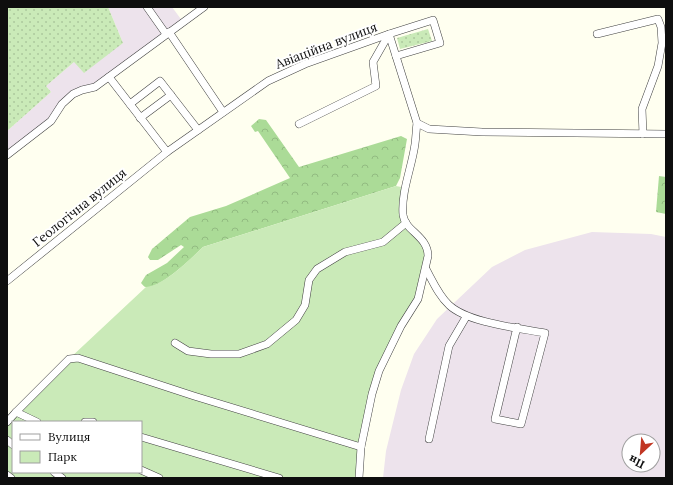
<svg xmlns="http://www.w3.org/2000/svg" width="673" height="485" font-family="Lora,serif">
<style>
.industrial{fill:#ede3ec;fill-rule:evenodd}
.grass{fill:url(#grass-dots)}
.forest{fill:url(#forest-crowns)}
.park{fill:#caeab8;fill-rule:evenodd}
.lines{fill:none;stroke-linecap:round;stroke-linejoin:round}
.minor-casing{stroke:#414141;stroke-width:8}
.minor{stroke:#fff;stroke-width:7}
.labels{text-anchor:middle;stroke-width:4;stroke-linejoin:round;paint-order:stroke}
.street-label{font-size:13px;fill:#0e0e0e;stroke:#fff}
</style>
<defs>
<pattern id="grass-dots" width="8" height="8" patternUnits="userSpaceOnUse"><rect width="8" height="8" fill="#caeab8"/><path d="M2 2h.1M6 6h.1" fill="none" stroke="#acc89d" stroke-width="1.8" stroke-linecap="round"/></pattern>
<pattern id="forest-crowns" width="20" height="18" patternUnits="userSpaceOnUse"><rect width="20" height="18" fill="#abdb97"/><path d="M2 6a3 3 0 1 1 6 0M12 15a3 3 0 1 1 6 0" fill="none" stroke="#92bb81"/></pattern>
</defs>
<rect width="100%" height="100%" fill="#fffff0"/>
<g class="industrial">
<polygon points="108,7 172,7 183,22 109,77 82,90 7,155 7,131 51,92 46,86 74,62 123,43"/>
<path d="M592 232 651 234 666 237V478H383L386 451 401 390 414 354 437 319 492 267 525 250ZM629 441H653V465H629Z"/>
</g>
<g class="grass">
<polygon points="7,7 108,7 123,43 84,73 74,62 46,86 51,92 7,131"/>
<polygon points="428,29 432,41 400,49 397,38"/>
</g>
<g class="forest">
<path d="M259 119 266 120 299 167 401 136 407 139 400 178 396 186 203 247C194 256 159 290 146 287 144 287 143 285 141 283L146 275 167 263 184 247 181 245 158 260H150L148 257 152 249 190 217 226 206 290 178 258 131 255 132 251 126Z"/>
<polygon points="659,176 666,177 666,214 656,212"/>
</g>
<path class="park" d="M396 186 406 188 403 216 419 235 428 256 411 310 372 394 359 478H7V422L69 359 146 287C165 285 189 260 203 247ZM13 422H141V472H13Z"/>
<g class="lines">
<g class="minor-casing">
<g id="minor">
<polyline points="147,7 166,34"/>
<polyline points="169,32 223,112"/>
<polyline points="597,34 658,19 661,27 662,43 658,66 642,109 643,134"/>
<polyline points="109,77 167,152"/>
<polyline points="130,104 160,81 198,130"/>
<polyline points="140,118 171,95"/>
<polyline points="299,124 376,86 373,62 389,34 433,20 440,43 396,56"/>
<polyline points="7,155 51,121 62,104 73,94 82,90 95,87 204,7"/>
<path d="M426 269C433 282 439 296 449 305 468 323 519 328 545 333L521 424 495 419 517 327"/>
<polyline points="7,281 167,152 268,81 305,64 389,34 417,123 429,129 482,132 666,134"/>
<polyline points="175,343 188,351 211,354 239,354 267,344 296,320 305,305 309,280 317,269 345,252 383,242 406,223"/>
<polyline points="16,412 69,359 78,358 194,396 361,447"/>
<polyline points="7,422 16,412 37,422"/>
<polyline points="85,422 93,422"/>
<polyline points="141,437 279,478"/>
<polyline points="429,439 449,346 466,317"/>
<polyline points="7,440 13,445"/>
<polyline points="141,470 159,478"/>
<polyline points="54,472 62,478"/>
<polyline points="7,475 11,478"/>
<path d="M359 478 361 447 372 394 379 371 401 326 418 299 428 256C428 236 405 231 403 215 401 191 412 167 415 144 416 137 416 130 417 123"/>
</g>
</g>
<use href="#minor" class="minor"/>
</g>
<g class="labels">
<g class="street-label">
<text transform="translate(326 45) rotate(-21)" y="5">Авіаційна вулиця</text>
<text transform="translate(79 207) rotate(-39)" y="5">Геологічна вулиця</text>
</g>
</g>
<rect width="673" height="485" fill="none" stroke="#0e0e0e" stroke-width="16"/>
<rect x="12" y="421" width="130" height="52" fill="#ffffff" stroke="#9f9f9f"/>
<rect x="20" y="434" width="20" height="6" fill="#ffffff" stroke="#9f9f9f"/>
<text x="48" y="441" font-size="12" fill="#0e0e0e">Вулиця</text>
<rect x="20" y="451" width="20" height="12" fill="#caeab8" stroke="#9f9f9f"/>
<text x="48" y="461" font-size="12" fill="#0e0e0e">Парк</text>
<g transform="translate(641 453) rotate(206)"><circle r="19" fill="#ffffff" stroke="#9f9f9f"/>
<path d="M0-3L7 15L0 10L-7 15Z" fill="#c13623"/>
<text y="-6" font-size="11" font-weight="bold" text-anchor="middle" fill="#0e0e0e">Пн</text>
</g>
</svg>
